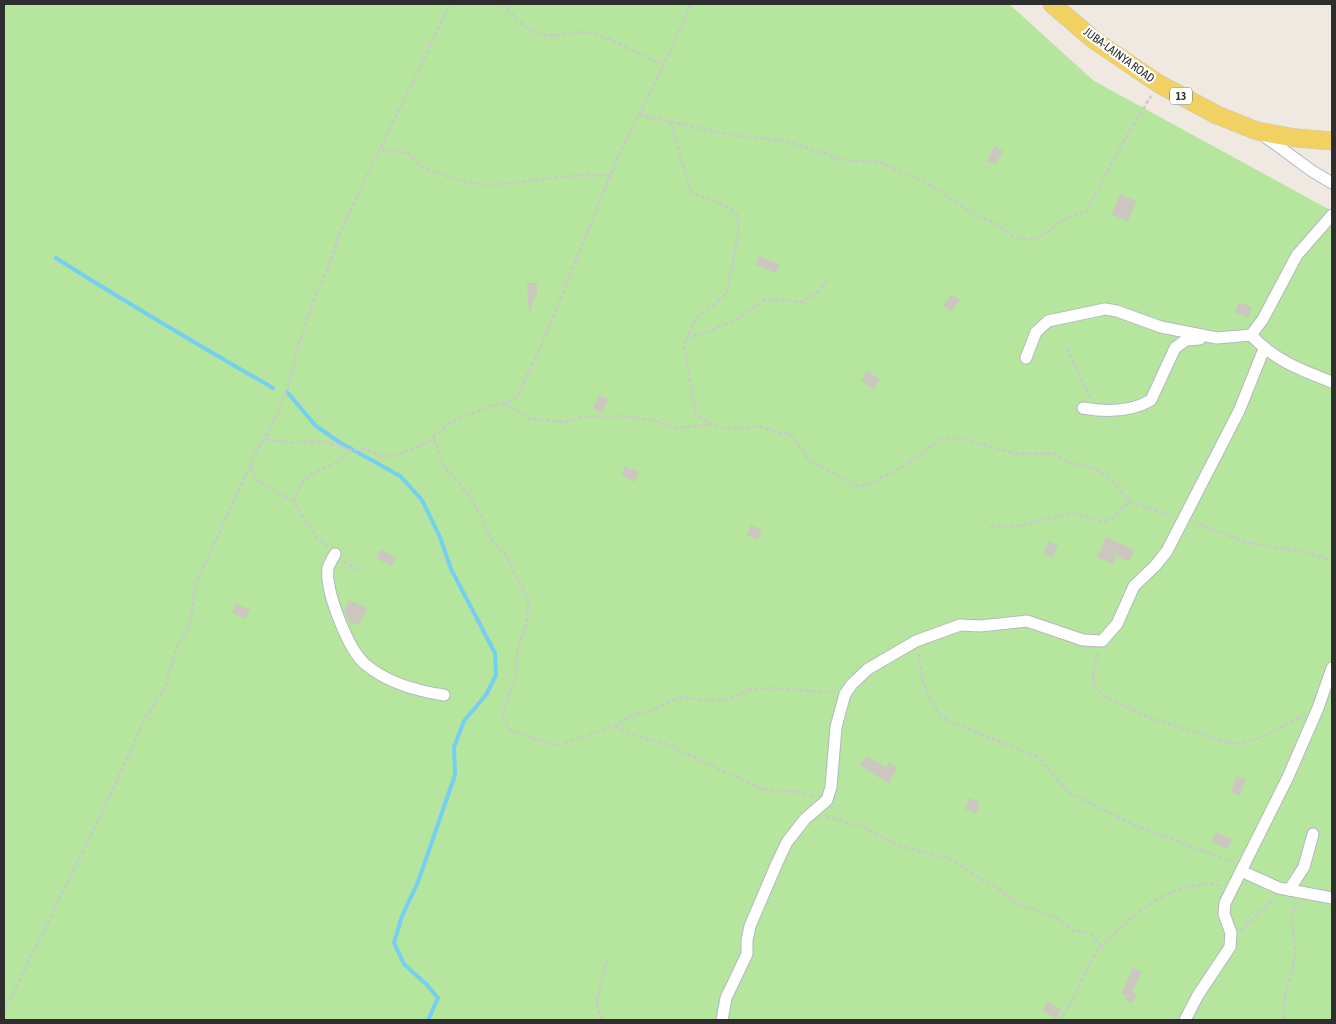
<svg xmlns="http://www.w3.org/2000/svg" width="1336" height="1024" font-family="'Asap Condensed',sans-serif">
<style>
.green{fill:#b6e59e}
.lines{fill:none;stroke-linecap:round;stroke-linejoin:round}
.stream{stroke:#75cff0;stroke-width:4}
.building{fill:#cbc7bf}
.minor-casing{stroke:#b4b7c1;stroke-width:13}
.primary-casing{stroke:#c9c9c9;stroke-width:19}
.path{stroke:#c9c9c9;stroke-width:2.5;stroke-dasharray:4 2.5;stroke-linecap:butt}
.minor{stroke:#fff;stroke-width:11}
.primary{stroke:#f2d163;stroke-width:18}
.labels{text-anchor:middle;stroke-width:4.5;stroke-linejoin:round;paint-order:stroke}
.shield{fill:#fff;stroke:#6d6d6d;stroke-width:1}
.shield-label{font-size:11px;font-weight:bold;fill:#2e2e2e}
.street-label{font-size:12px;fill:#2e2e2e;stroke:#fff}
</style>
<rect width="100%" height="100%" fill="#efe9e1"/>
<polygon class="green" points="4,4 1009,4 1094,81 1332,211 1332,1020 4,1020"/>
<g class="lines">
<g class="stream">
<path d="M56 258C127 303 200 346 273 388"/>
<polyline points="287,392 316,426 339,442 400,476 422,500 440,537 451,569 495,653 496,675 486,695 464,721 454,747 455,775 418,882 402,916 394,943 404,964 427,985 438,998 428,1020"/>
</g>
</g>
<g class="building">
<polygon points="994,146 1003,151 995,165 987,161"/>
<polygon points="1120,194 1136,201 1128,221 1112,215"/>
<polygon points="759,256 779,264 776,273 755,265"/>
<polygon points="527,283 537,283 537,293 529,313"/>
<polygon points="952,294 960,300 952,312 943,305"/>
<polygon points="1239,302 1252,307 1248,318 1235,313"/>
<polygon points="867,371 880,379 874,389 861,381"/>
<polygon points="599,395 608,399 602,413 593,409"/>
<polygon points="625,466 639,472 635,482 621,475"/>
<polygon points="751,525 762,530 758,540 747,535"/>
<polygon points="1106,537 1134,550 1129,562 1116,556 1113,564 1097,557"/>
<polygon points="1049,541 1058,545 1052,558 1044,554"/>
<polygon points="381,549 396,558 391,566 376,558"/>
<polygon points="349,600 367,608 359,625 348,621 344,611"/>
<polygon points="236,604 250,609 246,619 232,613"/>
<polygon points="867,756 886,768 889,763 897,767 889,784 860,765"/>
<polygon points="1237,776 1246,780 1240,795 1231,792"/>
<polygon points="969,798 980,802 977,813 965,809"/>
<polygon points="1216,832 1232,839 1228,849 1212,842"/>
<polygon points="1133,968 1142,972 1132,992 1137,994 1132,1003 1124,999 1126,996 1121,993"/>
<polygon points="1047,1001 1061,1010 1056,1019 1042,1010"/>
</g>
<g class="lines">
<g class="minor-casing">
<g id="minor">
<polyline points="1260,133 1312,171 1332,183"/>
<path d="M1251 335C1274 360 1301 370 1332 382"/>
<polyline points="1026,358 1036,332 1048,321 1105,309 1117,311 1161,327 1217,338 1251,335 1263,319 1297,255 1332,215"/>
<path d="M1083 408C1105 412 1131 412 1151 400L1175 348 1186 340 1200 339"/>
<path d="M335 554C333 558 329 564 328 568 325 591 348 649 365 664 386 682 417 691 444 695"/>
<polyline points="1241,871 1279,888 1332,898"/>
<polyline points="1289,890 1304,867 1313,834"/>
<polyline points="722,1020 726,998 747,954 747,940 750,926 777,863 787,842 805,819 827,800 831,787 836,727 845,694 852,684 868,669 916,641 960,625 980,626 1027,621 1083,640 1102,641 1117,624 1134,586 1155,566 1167,551 1239,411 1264,349"/>
<polyline points="1185,1020 1198,995 1230,947 1231,933 1224,914 1225,903 1288,777 1318,708 1332,668"/>
</g>
</g>
<g class="primary-casing">
<polyline id="primary" points="1052,4 1094,40 1159,84 1217,115 1257,131 1296,138 1332,141"/>
</g>
<g class="path">
<path d="M502 4C520 22 533 39 560 35 570 33 582 31 591 33 615 39 639 55 663 64"/>
<polyline points="639,115 737,136 786,141 847,161 870,161 881,163 926,182 975,215 995,223 1009,234 1022,239 1037,239 1066,218 1087,211 1119,149 1151,96"/>
<polyline points="670,121 691,192 729,207 737,215 739,231 727,292 717,303 696,318 687,337"/>
<polyline points="381,149 409,154 423,168 463,182 492,185 571,176 610,175"/>
<polyline points="828,280 816,294 803,302 766,299 737,319 717,328 686,338 684,346 696,414 712,425 725,429 761,426 778,433 791,434 810,461 857,486 865,486 906,465 941,439 960,438 1016,454 1053,453 1071,463 1093,468 1110,478 1130,502"/>
<polyline points="1067,348 1090,398"/>
<polyline points="505,403 527,418 533,419 564,422 582,417 621,416 653,420 673,428 712,425"/>
<polyline points="434,438 443,465 471,498 483,520 490,539 506,555 529,601 526,626 517,651 516,676 502,715 509,729 551,745 560,745 615,726 628,717 652,710 681,697 714,701 729,699 752,689 773,688 833,693"/>
<polyline points="265,439 291,443 310,441 326,442 350,450 364,449 380,456 395,456 428,442 449,423 492,405 508,402 517,397 542,344 617,159 668,57 691,4"/>
<path d="M294 502C296 496 298 488 301 484 314 467 339 468 350 450"/>
<polyline points="1193,522 1245,542 1309,553 1332,560"/>
<polyline points="990,527 1017,526 1072,513 1102,522 1114,518 1121,508 1130,502 1173,516"/>
<polyline points="328,547 317,538 293,501 254,478 252,471 253,456 269,432 288,387 298,347 315,296 327,271 341,230 450,4"/>
<polyline points="343,561 361,571"/>
<path d="M918 653C923 680 925 703 948 721L1038 757 1069 793 1137 826 1233 862"/>
<path d="M1098 653C1093 668 1089 683 1102 695L1153 719 1229 743C1248 748 1285 724 1303 715"/>
<polyline points="615,726 630,734 666,744 762,789 800,792 814,796"/>
<polyline points="826,816 865,828 897,845 953,860 978,878 995,886 1015,902 1058,919 1072,930 1093,935 1101,946"/>
<polyline points="1241,931 1274,898"/>
<polyline points="4,1011 100,817 145,719 165,688 176,650 190,623 196,583 252,461"/>
<polyline points="602,1020 596,1002 608,958"/>
<path d="M1058 1020C1074 1003 1080 984 1090 963 1096 950 1107 941 1117 931 1146 904 1181 878 1223 886"/>
<path d="M1285 1020C1280 995 1294 976 1295 952 1296 936 1286 915 1299 903"/>
</g>
<use href="#minor" class="minor"/>
<use href="#primary" class="primary"/>
</g>
<g class="labels">
<rect class="shield" x="1170" y="87.5" width="22" height="17" rx="4"/>
<g class="shield-label">
<text x="1181" y="100">13</text>
</g>
<g class="street-label">
<text transform="translate(1119 55) rotate(36)" y="4">JUBA-LAINYA ROAD</text>
</g>
</g>
<rect width="1336" height="1024" fill="none" stroke="#2e2e2e" stroke-width="10"/>
</svg>
